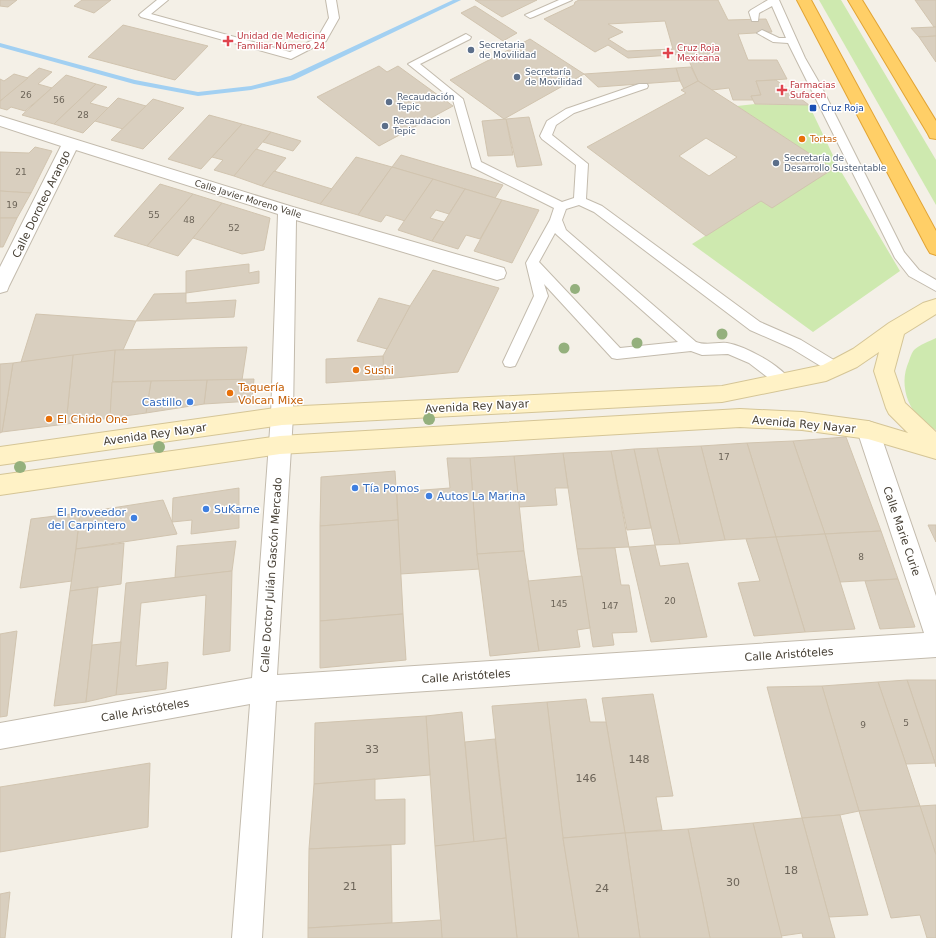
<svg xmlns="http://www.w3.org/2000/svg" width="936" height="938" font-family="'DejaVu Sans',sans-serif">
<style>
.green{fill:#cee9af}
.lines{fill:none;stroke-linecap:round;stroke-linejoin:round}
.stream{fill:#a2d0f2;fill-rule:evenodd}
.building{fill:#d9cfbf;stroke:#d1c4af;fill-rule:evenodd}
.lane-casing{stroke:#c3bbad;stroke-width:2}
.street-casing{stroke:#c3bbad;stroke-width:2}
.secondary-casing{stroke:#d5c596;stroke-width:2}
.highway-casing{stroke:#e2a434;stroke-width:2}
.lane{fill:#fff;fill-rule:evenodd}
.street{fill:#fff;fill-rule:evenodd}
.secondary{fill:#fff2c6;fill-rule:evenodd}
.highway{fill:#ffcf67;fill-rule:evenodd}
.tree{fill:#94b07d}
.health-dot{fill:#e0444e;stroke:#fff;stroke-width:1.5}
.service-dot{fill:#5c6f8a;stroke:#fff;stroke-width:1.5}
.transit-dot{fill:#1a4fb4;stroke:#fff;stroke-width:1.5}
.food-dot{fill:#e8710a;stroke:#fff;stroke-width:1.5}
.shop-dot{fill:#3f7fe0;stroke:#fff;stroke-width:1.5}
.labels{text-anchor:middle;stroke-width:3;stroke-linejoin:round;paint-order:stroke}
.far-health-label{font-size:9px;fill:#be3a42;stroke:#fff;text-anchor:start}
.far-service-label{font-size:9px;fill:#4e5e75;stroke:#fff;text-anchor:start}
.number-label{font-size:9px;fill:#6c6458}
.far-transit-label{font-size:9px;fill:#164399;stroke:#fff;text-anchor:start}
.far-food-label{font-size:9px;fill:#c56008;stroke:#fff;text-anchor:start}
.far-street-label{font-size:9px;fill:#484136;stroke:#fff}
.street-label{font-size:11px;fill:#484136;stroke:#fff}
.food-label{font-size:11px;fill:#c56008;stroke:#fff;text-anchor:start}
.shop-label{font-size:11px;fill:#366cbe;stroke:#fff;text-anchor:start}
.near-number-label{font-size:11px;fill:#6c6458}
</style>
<rect width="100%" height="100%" fill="#f4f0e7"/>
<g class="green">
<polygon points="819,0 841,0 936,160 936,205"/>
<polygon points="755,104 809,105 839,168 900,271 813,332 692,244 761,201 832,169 737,106"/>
<path d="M936 338V430C910 418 897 387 909 361 910 358 912 352 914 350 919 345 930 341 936 338Z"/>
</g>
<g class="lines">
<polygon class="stream" points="453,0 461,0 294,80 251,90 198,96 134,84 0,47 0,43 135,80 198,92 251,86 290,76"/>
</g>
<g class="building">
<polygon points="0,0 17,0 8,7 0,6"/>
<polygon points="82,0 111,0 94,13 74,6"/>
<polygon points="475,0 537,0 502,17"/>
<path d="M579 0H718L728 20 766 19 772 32 738 34 748 60H777L787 79 756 81 761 95 751 96 753 100H733L729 88 712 90 698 81 686 54 628 58 608 45 595 52 544 19 574 5 575 2ZM665 21 673 49 627 51 608 39 623 32 608 24Z"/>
<polygon points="915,0 936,0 936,27 934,27"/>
<polygon points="475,6 517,33 503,41 461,13"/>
<polygon points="123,25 208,46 175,80 88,57"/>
<polygon points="934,27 936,27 936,36 919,37 911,28"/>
<polygon points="936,36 936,62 919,37"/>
<polygon points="530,39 584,74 504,119 450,80"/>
<polygon points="379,66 387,72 398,66 453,106 379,146 317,97"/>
<polygon points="691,67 698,81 684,89 680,81 676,68"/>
<polygon points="39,68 52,72 38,84 52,88 25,111 11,107 7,110 0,108 0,101"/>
<polygon points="676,68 680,81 598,87 584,74"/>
<polygon points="14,74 28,78 0,101 0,79 4,81"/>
<polygon points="66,75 96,84 54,124 22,115"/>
<polygon points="776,80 785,87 809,105 755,104 751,96 761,95 756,81"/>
<path d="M698 81 737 106 833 169 772 208 761 201 706 236 587 147 686 93 681 90ZM706 138 737 157 709 176 679 156Z"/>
<polygon points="96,84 107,87 90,103 108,108 83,133 54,124"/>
<polygon points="118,98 146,106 123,129 95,121"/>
<polygon points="153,99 184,108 143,149 111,140"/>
<polygon points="209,115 242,124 201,169 168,159"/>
<polygon points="529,117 542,165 517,167 506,119"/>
<polygon points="506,119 513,155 488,156 482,121"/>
<polygon points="242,124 271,132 234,176 214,170 223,160 212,157"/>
<polygon points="271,132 301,141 293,151 263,142"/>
<polygon points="35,147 52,151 31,193 0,191 0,152 29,153"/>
<polygon points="256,149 286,158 262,186 234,176"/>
<polygon points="401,155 503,185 495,198 392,167"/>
<polygon points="356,157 392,167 358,215 320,204"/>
<polygon points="392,167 433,179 405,221 386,215 381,222 358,215"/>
<polygon points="274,171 332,189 320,204 262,186"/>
<polygon points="433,179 465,189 449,214 436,210 430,218 444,222 432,241 398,230"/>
<polygon points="160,184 193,194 147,246 114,236"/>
<polygon points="465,189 502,200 480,239 466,235 458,249 432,241"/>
<polygon points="0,191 31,193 17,218 0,218"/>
<polygon points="193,194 222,203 178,256 147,246"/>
<polygon points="502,200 539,210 512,263 474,251"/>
<polygon points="222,203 270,218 264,250 242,254 193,238"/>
<polygon points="0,218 17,218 3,247 0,247"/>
<polygon points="249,264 249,273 259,271 259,283 186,293 186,271"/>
<polygon points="433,270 499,288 458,372 384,379 383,356 410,306"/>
<polygon points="186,293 186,303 236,300 234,317 136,321 154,294"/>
<polygon points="379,298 410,306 387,349 357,341"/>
<polygon points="36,314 136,321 123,350 21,362"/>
<polygon points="247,347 242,380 112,382 115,350"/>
<polygon points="115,350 110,418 66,424 73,355"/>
<polygon points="73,355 66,424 2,432 13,363"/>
<polygon points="383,356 384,379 326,383 326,359"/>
<polygon points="13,363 2,432 0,433 0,364"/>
<polygon points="254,379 252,401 204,404 207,380"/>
<polygon points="207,380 204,404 146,413 151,381"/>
<polygon points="151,381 146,413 110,418 112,382"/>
<polygon points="846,437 881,531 825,534 793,441"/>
<polygon points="793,441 825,534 776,537 747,443"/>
<polygon points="747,443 776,537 725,540 701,446"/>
<polygon points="701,446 725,540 680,544 657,448"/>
<polygon points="657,448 680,544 655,545 634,449"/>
<polygon points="634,449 651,528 627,530 611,451"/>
<polygon points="611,451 629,547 577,549 563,453"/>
<polygon points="563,453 568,488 555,488 557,505 519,507 514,456"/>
<polygon points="514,456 524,551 477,554 470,458"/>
<polygon points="447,458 470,458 477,554 480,569 400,574 397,492 450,488"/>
<polygon points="395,471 398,520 320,526 321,477"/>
<polygon points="239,488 239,528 191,534 192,520 172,522 173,498"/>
<polygon points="163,500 177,534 76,549 80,513"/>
<polygon points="80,513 72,581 20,588 31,519"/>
<polygon points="398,520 403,614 320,621 320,526"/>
<polygon points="928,525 936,525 936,542"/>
<polygon points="881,531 898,579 840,582 825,534"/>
<polygon points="825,534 855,629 805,632 776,537"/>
<polygon points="776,537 805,632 754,636 738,583 760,581 746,539"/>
<polygon points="236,541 232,571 175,578 177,546"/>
<polygon points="124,543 121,584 70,591 76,549"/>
<polygon points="655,545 660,566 688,563 707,637 651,642 629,547"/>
<polygon points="615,548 621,585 629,585 637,632 612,633 614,645 593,647 577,549"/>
<polygon points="524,551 539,651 490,656 477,554"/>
<polygon points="232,571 230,651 203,655 206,595 141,603 136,666 168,662 166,689 116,695 126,583"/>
<polygon points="582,576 590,628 577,630 580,647 539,651 528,581"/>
<polygon points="898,579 915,627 880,629 865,581"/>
<polygon points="98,587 86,702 54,706 70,591"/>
<polygon points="403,614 406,660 320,668 320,621"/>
<polygon points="17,631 7,716 0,717 0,634"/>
<polygon points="121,642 116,695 86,702 92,645"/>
<polygon points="907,680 936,680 936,767 935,763"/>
<polygon points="907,680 935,763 906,764 878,682"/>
<polygon points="878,682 906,764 920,806 859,811 822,686"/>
<polygon points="822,686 859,811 840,815 802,818 767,687"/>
<polygon points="653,694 673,796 656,797 662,830 625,833 602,698"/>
<polygon points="586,699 590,722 606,722 625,833 563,838 547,702"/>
<polygon points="547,702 563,838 579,938 517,938 492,706"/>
<polygon points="462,712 474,842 435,846 426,716"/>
<polygon points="426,716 430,775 314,784 315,723"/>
<polygon points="495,739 506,838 474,842 465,742"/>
<polygon points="150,763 148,827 0,852 0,787"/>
<polygon points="375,779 375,800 405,799 405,844 309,849 314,784"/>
<polygon points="936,805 936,855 920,806"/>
<polygon points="920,806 936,855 936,938 927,938 920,915 891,918 859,811"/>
<polygon points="840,815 868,915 829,917 802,818"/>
<polygon points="802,818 829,917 835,938 803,938 802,933 781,936 753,823"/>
<polygon points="753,823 782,938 710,938 688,829"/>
<polygon points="688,829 710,938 640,938 625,833"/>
<polygon points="625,833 640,938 579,938 563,838"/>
<polygon points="506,838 517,938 442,938 435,846"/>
<polygon points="391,845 392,923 308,928 309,849"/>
<polygon points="10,892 5,938 0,938 0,894"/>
<polygon points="441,920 442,938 308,938 308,928"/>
</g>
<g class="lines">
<g class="lane-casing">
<g id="lane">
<polygon points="157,0 168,0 151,14 290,52 318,37 329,18 326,0 336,0 339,18 326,41 291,59 141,17 139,15 141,13"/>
<polygon points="559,0 572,0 533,17 530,18 525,15"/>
<polygon points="768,0 779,0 805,58 820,84 904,252 919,270 936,280 936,291 909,276 895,258 788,43 773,42 757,33 762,30 779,38 786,38 772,6 759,13 758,21 752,21 749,12 751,10"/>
<path d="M466 34 471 37 470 39 420 64 463 99 481 162 562 202 574 198 576 165 542 139 540 136 547 121 566 109 639 84H647L648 86 647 88 574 113 556 125 552 135 588 164 586 199 602 206 760 322 801 340 842 365 844 369 842 373 837 375 832 373 791 348 750 330 594 212 579 205 566 209 562 220 566 230 696 342C706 346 717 342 727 343 745 346 783 366 791 382L789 386 784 388 779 386 749 363 728 354 702 355 691 351 617 359 612 358 544 284 548 296 517 362 515 366 510 367 505 366 503 362 534 296 526 263 550 220 554 208 472 167 453 100 408 64ZM555 233 557 235 678 342 620 348 539 262Z"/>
</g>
</g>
<g class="street-casing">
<polygon id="street" points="0,116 293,207 504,268 506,273 504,278 497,280 296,220 293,416 277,675 924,633 857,430 860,424 868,421 876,424 879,430 936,596 936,657 276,701 262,938 232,938 250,704 0,749 0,723 252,678 271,416 278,214 76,150 9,286 7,291 0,293 0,267 61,146 0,126"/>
</g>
<g class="secondary-casing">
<polygon id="secondary" points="936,299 936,314 904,334 894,371 905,403 936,432 936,459 868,439 802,430 740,427 280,454 0,495 0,475 280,436 740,409 802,412 868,421 908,433 889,414 886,408 874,371 879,352 857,367 826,381 722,402 282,425 0,465 0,447 282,407 722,386 823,365 853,349 889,323 923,303"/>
</g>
<g class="highway-casing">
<g id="highway">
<polygon points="797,0 811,0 936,231 936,255 930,253 927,248"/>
<polygon points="848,0 862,0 936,121 936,139 930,138 928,134"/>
</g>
</g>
<use href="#lane" class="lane"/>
<use href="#street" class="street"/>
<use href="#secondary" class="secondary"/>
<use href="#highway" class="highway"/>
</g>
<g class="tree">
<circle cx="575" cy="289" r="5"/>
<circle cx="722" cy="334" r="5.5"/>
<circle cx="637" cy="343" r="5.5"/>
<circle cx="564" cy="348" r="5.5"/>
<circle cx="429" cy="419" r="6"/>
<circle cx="159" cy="447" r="6"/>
<circle cx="20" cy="467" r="6"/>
</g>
<g class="health-dot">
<path d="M226 35h4v4h4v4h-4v4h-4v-4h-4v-4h4z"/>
<path d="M666 47h4v4h4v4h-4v4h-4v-4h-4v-4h4z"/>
<path d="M780 84h4v4h4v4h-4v4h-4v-4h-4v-4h4z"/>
</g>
<g class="service-dot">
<circle cx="471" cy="50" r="4"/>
<circle cx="517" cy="77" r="4"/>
<circle cx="389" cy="102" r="4"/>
<circle cx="385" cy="126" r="4"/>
<circle cx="776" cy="163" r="4"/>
</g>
<rect class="transit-dot" x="809" y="104" width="8" height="8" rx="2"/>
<g class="food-dot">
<circle cx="802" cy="139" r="4"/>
<circle cx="356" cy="370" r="4"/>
<circle cx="230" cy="393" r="4"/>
<circle cx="49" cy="419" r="4"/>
</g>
<g class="shop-dot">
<circle cx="190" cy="402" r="4"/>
<circle cx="355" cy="488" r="4"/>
<circle cx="429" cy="496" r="4"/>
<circle cx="206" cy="509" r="4"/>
<circle cx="134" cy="518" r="4"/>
</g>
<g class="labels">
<g class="far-health-label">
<text x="237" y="39">Unidad de Medicina<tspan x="237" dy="10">Familiar Número 24</tspan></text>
<text x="677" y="51">Cruz Roja<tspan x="677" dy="10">Mexicana</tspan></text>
<text x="790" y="88">Farmacias<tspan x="790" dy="10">Sufacen</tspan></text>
</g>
<g class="far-service-label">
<text x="479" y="48">Secretaria<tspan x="479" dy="10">de Movilidad</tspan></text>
<text x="525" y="75">Secretaría<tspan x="525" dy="10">de Movilidad</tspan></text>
<text x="397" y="100">Recaudación<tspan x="397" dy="10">Tepic</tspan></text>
<text x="393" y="124">Recaudacion<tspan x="393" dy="10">Tepic</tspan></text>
<text x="784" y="161">Secretaría de<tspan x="784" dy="10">Desarrollo Sustentable</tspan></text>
</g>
<g class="number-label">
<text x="26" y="98">26</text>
<text x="59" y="103">56</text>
<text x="83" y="118">28</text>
<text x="21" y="175">21</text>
<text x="12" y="208">19</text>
<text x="154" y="218">55</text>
<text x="189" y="223">48</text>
<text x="234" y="231">52</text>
<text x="724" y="460">17</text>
<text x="861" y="560">8</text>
<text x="670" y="604">20</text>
<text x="559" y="607">145</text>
<text x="610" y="609">147</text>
<text x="906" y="726">5</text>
<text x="863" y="728">9</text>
</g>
<g class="far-transit-label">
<text x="821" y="111">Cruz Roja</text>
</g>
<g class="far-food-label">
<text x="810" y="142">Tortas</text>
</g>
<g class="far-street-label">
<text transform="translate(248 199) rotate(17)" y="3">Calle Javier Moreno Valle</text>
</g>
<g class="street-label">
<text transform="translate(41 204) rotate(-64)" y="4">Calle Doroteo Arango</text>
<text transform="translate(477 406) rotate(-3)" y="4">Avenida Rey Nayar</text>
<text transform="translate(804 424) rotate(5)" y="4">Avenida Rey Nayar</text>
<text transform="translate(155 434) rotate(-8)" y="4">Avenida Rey Nayar</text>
<text transform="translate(902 531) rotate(71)" y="4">Calle Marie Curie</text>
<text transform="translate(271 575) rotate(-86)" y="4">Calle Doctor Julián Gascón Mercado</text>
<text transform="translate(789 654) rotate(-4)" y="4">Calle Aristóteles</text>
<text transform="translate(466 676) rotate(-4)" y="4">Calle Aristóteles</text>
<text transform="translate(145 710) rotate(-10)" y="4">Calle Aristóteles</text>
</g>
<g class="food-label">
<text x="364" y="374">Sushi</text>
<text x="238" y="391">Taquería<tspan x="238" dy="13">Volcan Mixe</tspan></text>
<text x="57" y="423">El Chido One</text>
</g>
<g class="shop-label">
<text x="182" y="406" text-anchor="end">Castillo</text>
<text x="363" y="492">Tía Pomos</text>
<text x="437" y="500">Autos La Marina</text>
<text x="214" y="513">SuKarne</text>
<text x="126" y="516" text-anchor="end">El Proveedor<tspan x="126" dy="13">del Carpintero</tspan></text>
</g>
<g class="near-number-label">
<text x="372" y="753">33</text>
<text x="639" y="763">148</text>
<text x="586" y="782">146</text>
<text x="791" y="874">18</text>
<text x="733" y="886">30</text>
<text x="350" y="890">21</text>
<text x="602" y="892">24</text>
</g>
</g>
</svg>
